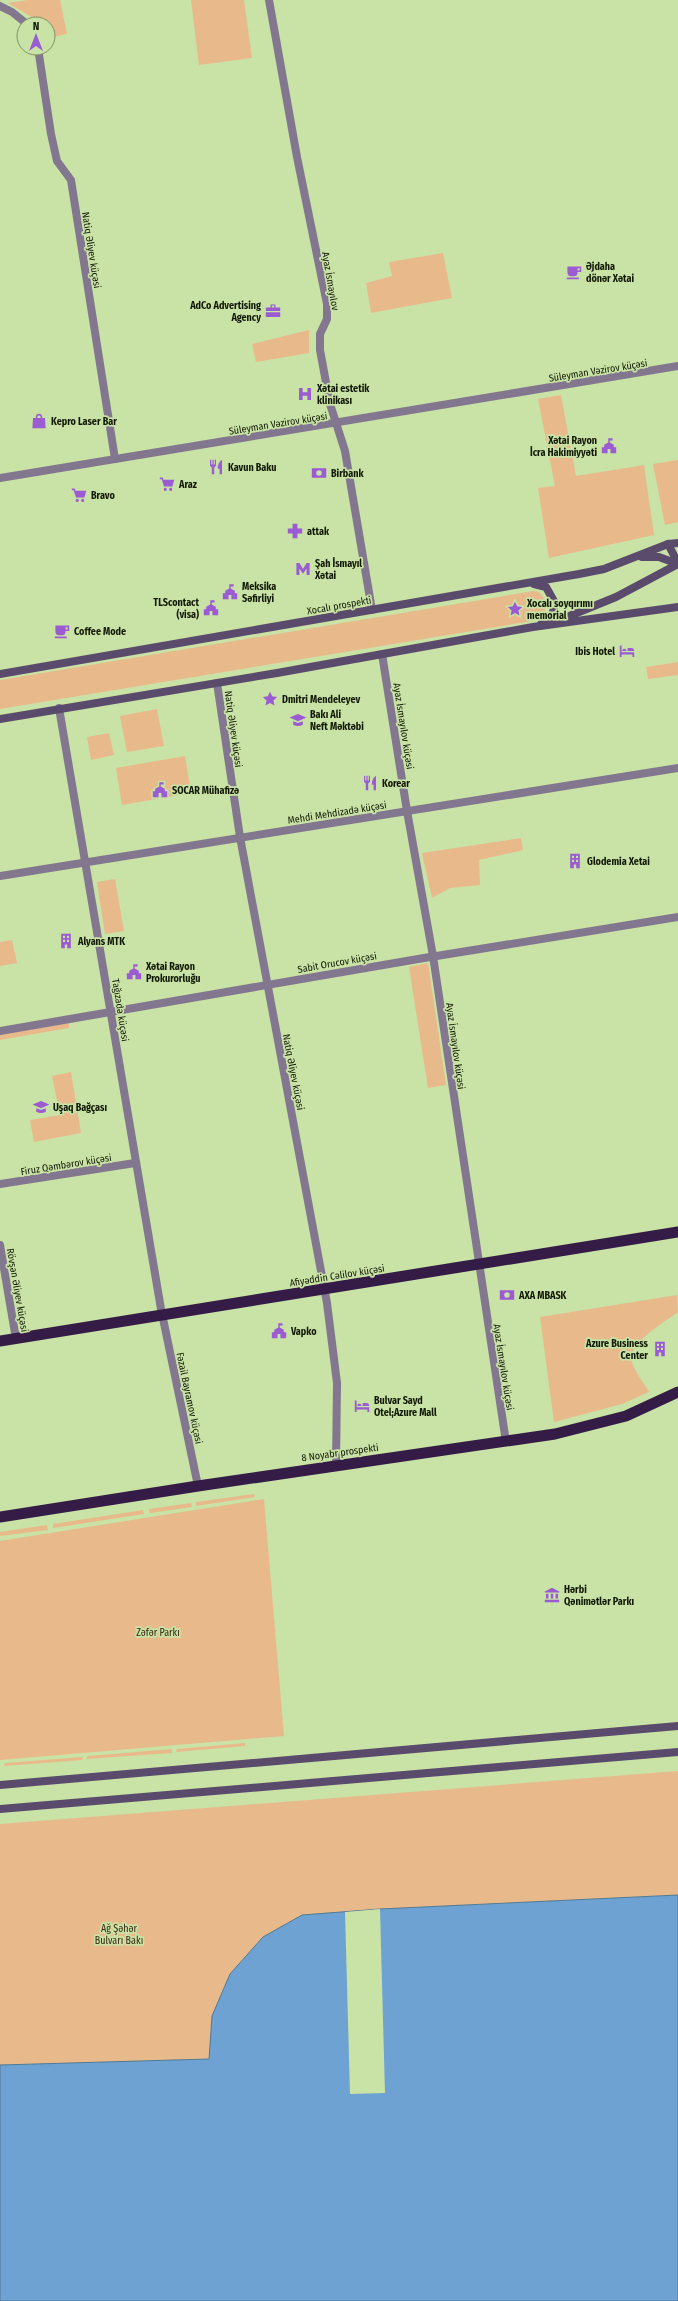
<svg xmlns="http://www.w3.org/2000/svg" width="678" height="2301" font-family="'Fira Sans Condensed',sans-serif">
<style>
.green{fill:#e8ba8b}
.water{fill:#6da2d2;stroke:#517994}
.pier{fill:#c9e2a6}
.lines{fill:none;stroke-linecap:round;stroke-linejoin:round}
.minor{stroke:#82778f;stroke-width:8}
.tertiary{stroke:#82778f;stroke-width:8}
.secondary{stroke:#5a4a6b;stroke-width:8}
.trunk{stroke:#341c47;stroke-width:11}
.labels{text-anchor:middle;stroke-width:3.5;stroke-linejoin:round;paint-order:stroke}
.street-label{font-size:10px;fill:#111904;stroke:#c9e2a6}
.poi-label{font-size:10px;font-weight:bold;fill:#111904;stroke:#c9e2a6;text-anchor:start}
.park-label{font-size:10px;fill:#3b250e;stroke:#c9e2a6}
</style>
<rect width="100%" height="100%" fill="#c9e2a6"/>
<g class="green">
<polygon points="27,0 60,0 67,34 48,38 48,24 39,24 38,21 8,3"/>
<polygon points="191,0 244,0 252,58 199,65"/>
<polygon points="443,253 452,298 371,313 366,283 392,276 389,262"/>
<polygon points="309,330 309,353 256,362 252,344"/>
<polygon points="561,395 576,476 644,465 654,535 549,558 538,488 555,486 538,399"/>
<polygon points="678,460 678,522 665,525 653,464"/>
<path d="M534 591 539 592C548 602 548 610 538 620L0 709V680Z"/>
<polygon points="678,662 678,675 648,679 646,667"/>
<polygon points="157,709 164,746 127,752 120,716"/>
<polygon points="109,733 114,755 91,760 87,737"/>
<polygon points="185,756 191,793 122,805 116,768"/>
<polygon points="521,838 523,850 479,860 480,885 450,888 432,898 422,853"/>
<polygon points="115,879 124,931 105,934 97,882"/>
<polygon points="12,940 17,963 0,966 0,942"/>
<polygon points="428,963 446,1085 428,1088 409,967"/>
<polygon points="69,1021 69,1028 0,1040 0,1033"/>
<polygon points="71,1072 81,1133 34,1142 30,1120 60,1115 52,1076"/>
<path d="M677 1295 678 1312C665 1322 627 1343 632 1362 635 1372 644 1383 649 1392L622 1404 554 1422 540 1317Z"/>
<polygon points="254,1494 255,1497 196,1506 196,1502"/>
<polygon points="264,1499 284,1736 0,1760 0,1541"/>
<polygon points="191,1503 192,1507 150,1513 149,1509"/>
<polygon points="143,1510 144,1514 53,1528 53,1524"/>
<polygon points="47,1525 48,1530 0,1536 0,1532"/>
<polygon points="245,1743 245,1746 176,1752 177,1749"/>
<polygon points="172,1749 172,1753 86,1759 88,1756"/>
<polygon points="83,1757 82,1760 4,1766 5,1763"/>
<polygon points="678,1771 678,1895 380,1909 302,1915 263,1937 230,1974 212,2016 210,2059 0,2065 0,1824"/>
</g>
<polygon class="water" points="678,1895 678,2301 0,2301 0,2065 209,2059 212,2016 230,1974 263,1937 302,1915 380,1909"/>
<polygon class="pier" points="380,1909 385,2093 350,2094 345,1912"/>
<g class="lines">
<g class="minor">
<polyline points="269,0 297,157 327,304 327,319 320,334 320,350 330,404 345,451 372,610"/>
<polyline points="0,6 12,12 27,24"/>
<polyline points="38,48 51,134 57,161 71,180 115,459"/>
<polyline points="382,654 407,811 433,956 506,1442"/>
<polyline points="217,683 240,837 327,1303 337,1383 336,1465"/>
<polyline points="59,708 161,1309 198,1486"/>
<polyline points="0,1031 424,958 678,917"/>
<polyline points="0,1184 135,1163"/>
<polyline points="0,1245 16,1339"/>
</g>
<g class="tertiary">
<polyline points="0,478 678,366"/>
<polyline points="0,876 678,768"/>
</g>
<g class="secondary">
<polyline points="668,544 678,563"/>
<polyline points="642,557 659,557 678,564"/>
<polyline points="534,584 546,587 555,603 552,617 541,624"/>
<polyline points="562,619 616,597 678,564"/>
<polyline points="0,674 579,574 604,569 668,544 678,543"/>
<polyline points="0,719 277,673 533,627 678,607"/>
<polyline points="0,1785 678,1726"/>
<polyline points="0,1809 678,1752"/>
</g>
<g class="trunk">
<polyline points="0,1341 678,1232"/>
<polyline points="0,1517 198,1486 555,1434 626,1416 678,1392"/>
</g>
</g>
<defs>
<g id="cafe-bare" transform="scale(1.2)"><path d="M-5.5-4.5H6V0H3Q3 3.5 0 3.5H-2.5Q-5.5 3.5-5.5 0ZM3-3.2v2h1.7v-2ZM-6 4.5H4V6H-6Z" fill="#9b5bd2" stroke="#c9e2a6" stroke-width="2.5" paint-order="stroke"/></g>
<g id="office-bare" transform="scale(1.2)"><path d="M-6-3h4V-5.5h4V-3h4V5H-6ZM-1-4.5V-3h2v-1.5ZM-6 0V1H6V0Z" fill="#9b5bd2" stroke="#c9e2a6" stroke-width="2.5" paint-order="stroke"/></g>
<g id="hospital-bare" transform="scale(1.2)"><path d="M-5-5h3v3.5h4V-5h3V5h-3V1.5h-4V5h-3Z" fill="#9b5bd2" stroke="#c9e2a6" stroke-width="2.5" paint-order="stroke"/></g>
<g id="shop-bare" transform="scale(1.2)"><path d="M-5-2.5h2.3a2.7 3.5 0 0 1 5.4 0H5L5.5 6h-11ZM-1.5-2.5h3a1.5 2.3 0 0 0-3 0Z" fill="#9b5bd2" stroke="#c9e2a6" stroke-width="2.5" paint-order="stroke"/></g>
<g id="civic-bare" transform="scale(1.2)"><path d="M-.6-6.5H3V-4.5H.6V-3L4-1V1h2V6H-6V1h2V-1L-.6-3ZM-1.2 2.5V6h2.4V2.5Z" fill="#9b5bd2" stroke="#c9e2a6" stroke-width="2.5" paint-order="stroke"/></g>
<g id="restaurant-bare" transform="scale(1.2)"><path d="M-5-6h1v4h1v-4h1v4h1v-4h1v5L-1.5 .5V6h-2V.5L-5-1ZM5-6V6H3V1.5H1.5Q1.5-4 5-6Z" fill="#9b5bd2" stroke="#c9e2a6" stroke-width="2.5" paint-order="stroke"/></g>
<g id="bank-bare" transform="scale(1.2)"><path d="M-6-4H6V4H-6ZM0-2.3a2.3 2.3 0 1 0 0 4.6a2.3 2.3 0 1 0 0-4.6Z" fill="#9b5bd2" stroke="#c9e2a6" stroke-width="2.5" paint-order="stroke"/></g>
<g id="supermarket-bare" transform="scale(1.2)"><path d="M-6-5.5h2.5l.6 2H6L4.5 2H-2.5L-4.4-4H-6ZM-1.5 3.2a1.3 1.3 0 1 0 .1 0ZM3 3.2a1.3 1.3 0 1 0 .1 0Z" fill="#9b5bd2" stroke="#c9e2a6" stroke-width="2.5" paint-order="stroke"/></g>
<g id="pharmacy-bare" transform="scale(1.2)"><path d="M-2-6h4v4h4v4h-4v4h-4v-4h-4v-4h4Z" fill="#9b5bd2" stroke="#c9e2a6" stroke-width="2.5" paint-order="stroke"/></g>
<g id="metro-bare" transform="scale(1.2)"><path d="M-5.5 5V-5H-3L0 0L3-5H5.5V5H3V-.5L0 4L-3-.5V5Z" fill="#9b5bd2" stroke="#c9e2a6" stroke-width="2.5" paint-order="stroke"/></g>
<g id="sight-bare" transform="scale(1.2)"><path d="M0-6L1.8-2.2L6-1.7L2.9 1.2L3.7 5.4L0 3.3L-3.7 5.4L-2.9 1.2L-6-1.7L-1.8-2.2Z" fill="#9b5bd2" stroke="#c9e2a6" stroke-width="2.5" paint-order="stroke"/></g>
<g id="hotel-bare" transform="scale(1.2)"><path d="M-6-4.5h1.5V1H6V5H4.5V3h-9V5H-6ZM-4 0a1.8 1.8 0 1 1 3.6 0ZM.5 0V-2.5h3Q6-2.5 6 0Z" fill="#9b5bd2" stroke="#c9e2a6" stroke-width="2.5" paint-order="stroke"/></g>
<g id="university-bare" transform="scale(1.2)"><path d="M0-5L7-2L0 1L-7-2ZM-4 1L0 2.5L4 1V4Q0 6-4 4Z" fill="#9b5bd2" stroke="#c9e2a6" stroke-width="2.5" paint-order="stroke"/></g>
<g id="building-bare" transform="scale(1.2)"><path d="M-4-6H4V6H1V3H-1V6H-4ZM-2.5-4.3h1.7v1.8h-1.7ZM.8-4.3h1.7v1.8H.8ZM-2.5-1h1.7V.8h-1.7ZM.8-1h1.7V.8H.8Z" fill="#9b5bd2" stroke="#c9e2a6" stroke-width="2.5" paint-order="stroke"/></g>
<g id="school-bare" transform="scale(1.2)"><path d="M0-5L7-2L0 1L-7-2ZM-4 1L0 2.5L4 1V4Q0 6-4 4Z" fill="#9b5bd2" stroke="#c9e2a6" stroke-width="2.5" paint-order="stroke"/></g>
<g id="museum-bare" transform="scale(1.2)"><path d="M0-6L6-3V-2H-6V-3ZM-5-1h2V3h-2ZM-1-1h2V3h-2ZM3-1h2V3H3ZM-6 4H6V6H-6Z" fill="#9b5bd2" stroke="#c9e2a6" stroke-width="2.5" paint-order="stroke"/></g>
</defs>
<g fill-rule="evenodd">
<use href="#cafe-bare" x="574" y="272"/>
<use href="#office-bare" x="273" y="311"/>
<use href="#hospital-bare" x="305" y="394"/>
<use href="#shop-bare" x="39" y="421"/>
<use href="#civic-bare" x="609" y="446"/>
<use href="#restaurant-bare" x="216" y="467"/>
<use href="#bank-bare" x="319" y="473"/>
<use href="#supermarket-bare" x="167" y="484"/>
<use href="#supermarket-bare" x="79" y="495"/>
<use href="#pharmacy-bare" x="295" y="531"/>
<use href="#metro-bare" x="303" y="569"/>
<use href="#civic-bare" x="230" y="592"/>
<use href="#civic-bare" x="211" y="608"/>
<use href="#sight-bare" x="515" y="609"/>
<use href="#cafe-bare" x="62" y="631"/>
<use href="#hotel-bare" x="627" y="651"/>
<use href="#sight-bare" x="270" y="699"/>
<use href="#university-bare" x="298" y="720"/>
<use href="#restaurant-bare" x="370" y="783"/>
<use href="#civic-bare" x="160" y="790"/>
<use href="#building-bare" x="575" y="861"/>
<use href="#building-bare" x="66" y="941"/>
<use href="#civic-bare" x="134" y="972"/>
<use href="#school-bare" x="41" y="1107"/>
<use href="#bank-bare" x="507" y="1295"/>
<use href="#civic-bare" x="279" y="1331"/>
<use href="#building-bare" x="660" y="1349"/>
<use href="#hotel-bare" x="362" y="1406"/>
<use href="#museum-bare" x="552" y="1595"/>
</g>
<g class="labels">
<g class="street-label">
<text transform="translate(92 250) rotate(81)" y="4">Natiq Əliyev küçəsi</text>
<text transform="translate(331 281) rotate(80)" y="4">Ayaz İsmayılov</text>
<text transform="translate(598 370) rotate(-9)" y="4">Süleyman Vəzirov küçəsi</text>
<text transform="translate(278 423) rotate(-9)" y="4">Süleyman Vəzirov küçəsi</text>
<text transform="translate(339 605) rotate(-10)" y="4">Xocalı prospekti</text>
<text transform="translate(404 726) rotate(81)" y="4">Ayaz İsmayılov küçəsi</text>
<text transform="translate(234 729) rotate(82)" y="4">Natiq Əliyev küçəsi</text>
<text transform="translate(337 812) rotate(-9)" y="4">Mehdi Mehdizadə küçəsi</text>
<text transform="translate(337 962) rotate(-10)" y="4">Sabit Orucov küçəsi</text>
<text transform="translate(121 1010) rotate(81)" y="4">Tağızadə küçəsi</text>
<text transform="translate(456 1046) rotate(82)" y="4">Ayaz İsmayılov küçəsi</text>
<text transform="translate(294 1072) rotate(79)" y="4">Natiq Əliyev küçəsi</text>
<text transform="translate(66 1164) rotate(-9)" y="4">Firuz Qəmbərov küçəsi</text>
<text transform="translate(337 1275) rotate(-9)" y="4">Afiyəddin Cəlilov küçəsi</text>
<text transform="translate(18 1290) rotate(80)" y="4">Rövşən Əliyev küçəsi</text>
<text transform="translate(504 1367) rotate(81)" y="4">Ayaz İsmayılov küçəsi</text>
<text transform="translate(190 1398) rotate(78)" y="4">Fəzail Bayramov küçəsi</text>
<text transform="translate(340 1452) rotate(-8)" y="4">8 Noyabr prospekti</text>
</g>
<g class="poi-label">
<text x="586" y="270">Əjdaha<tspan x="586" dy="12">dönər Xətai</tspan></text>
<text x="261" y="309" text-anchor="end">AdCo Advertising<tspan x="261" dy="12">Agency</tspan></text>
<text x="317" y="392">Xətai estetik<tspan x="317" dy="12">klinikası</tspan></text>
<text x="51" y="425">Kepro Laser Bar</text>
<text x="597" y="444" text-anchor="end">Xətai Rayon<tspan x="597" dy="12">İcra Hakimiyyəti</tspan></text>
<text x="228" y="471">Kavun Baku</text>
<text x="331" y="477">Birbank</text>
<text x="179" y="488">Araz</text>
<text x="91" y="499">Bravo</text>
<text x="307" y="535">attak</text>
<text x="315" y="567">Şah İsmayıl<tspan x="315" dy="12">Xətai</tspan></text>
<text x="242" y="590">Meksika<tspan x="242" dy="12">Səfirliyi</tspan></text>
<text x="199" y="606" text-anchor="end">TLScontact<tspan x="199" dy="12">(visa)</tspan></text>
<text x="527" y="607">Xocalı soyqırımı<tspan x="527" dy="12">memorial</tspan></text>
<text x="74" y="635">Coffee Mode</text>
<text x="615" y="655" text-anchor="end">Ibis Hotel</text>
<text x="282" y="703">Dmitri Mendeleyev</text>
<text x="310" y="718">Bakı Ali<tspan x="310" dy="12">Neft Məktəbi</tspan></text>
<text x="382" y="787">Korear</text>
<text x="172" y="794">SOCAR Mühafizə</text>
<text x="587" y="865">Glodemia Xetai</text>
<text x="78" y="945">Alyans MTK</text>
<text x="146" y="970">Xətai Rayon<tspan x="146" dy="12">Prokurorluğu</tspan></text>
<text x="53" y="1111">Uşaq Bağçası</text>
<text x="519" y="1299">AXA MBASK</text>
<text x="291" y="1335">Vapko</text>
<text x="648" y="1347" text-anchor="end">Azure Business<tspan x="648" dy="12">Center</tspan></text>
<text x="374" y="1404">Bulvar Sayd<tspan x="374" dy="12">Otel;Azure Mall</tspan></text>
<text x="564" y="1593">Hərbi<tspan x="564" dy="12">Qənimətlər Parkı</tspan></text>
</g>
<g class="park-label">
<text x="158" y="1636">Zəfər Parkı</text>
<text x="119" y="1932">Ağ Şəhər<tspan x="119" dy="12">Bulvarı Bakı</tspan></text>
</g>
</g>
<g transform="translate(36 36)"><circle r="19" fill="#c9e2a6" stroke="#7f9265"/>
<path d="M0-3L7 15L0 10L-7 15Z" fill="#9b5bd2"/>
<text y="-6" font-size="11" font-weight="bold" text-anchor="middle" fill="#111904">N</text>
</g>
</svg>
